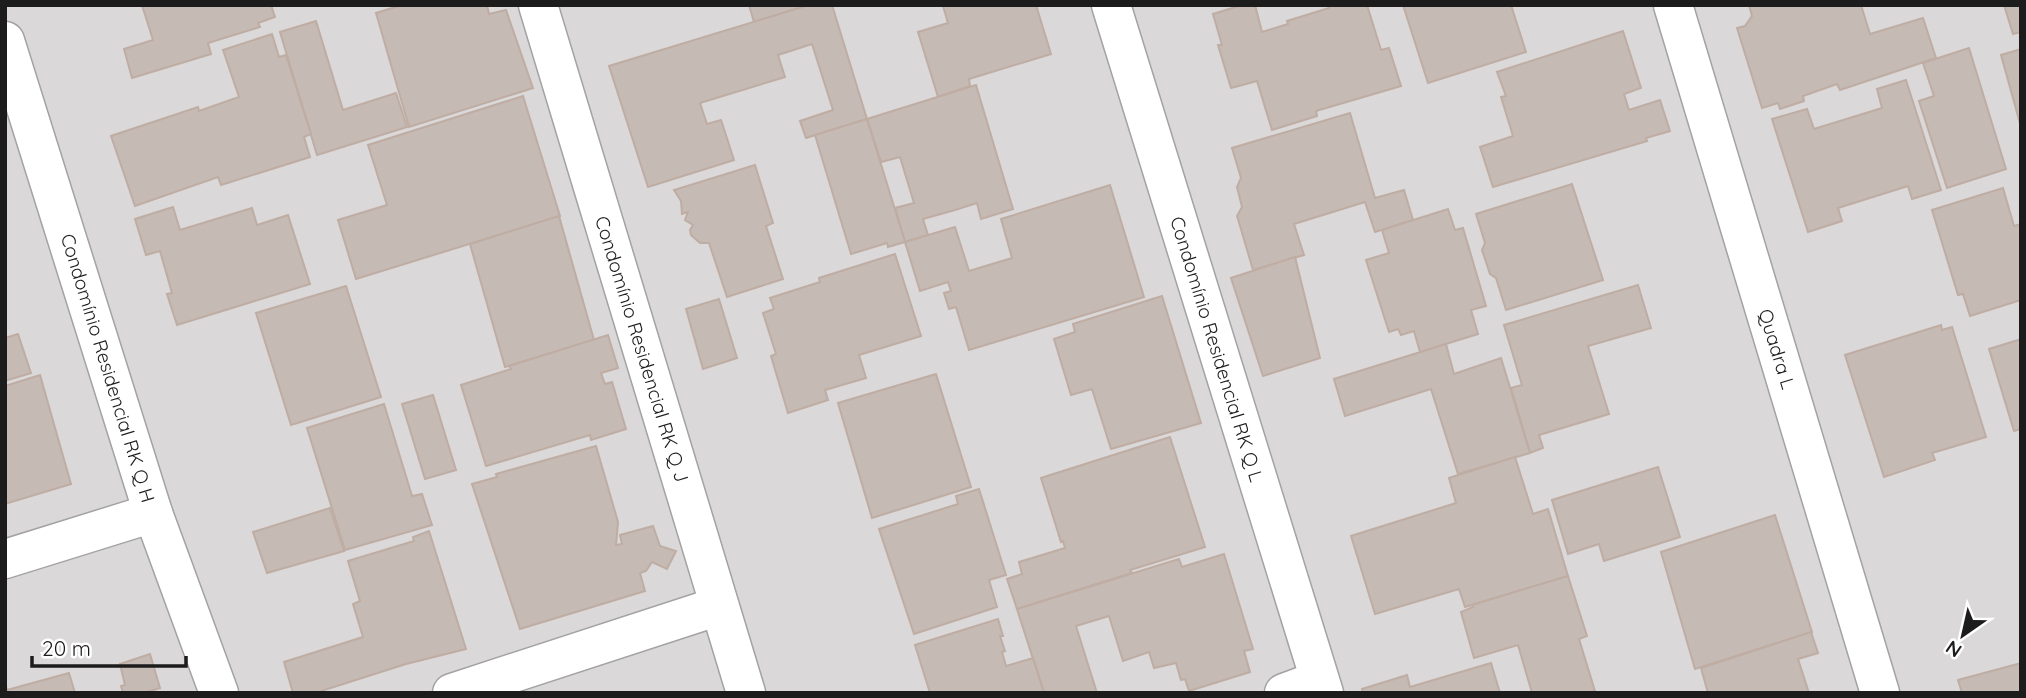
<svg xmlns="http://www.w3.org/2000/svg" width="2026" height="698" font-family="Quicksand,sans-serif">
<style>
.residential{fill:#dad8d8}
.building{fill:#c5bab4;stroke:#bfada3;stroke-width:2}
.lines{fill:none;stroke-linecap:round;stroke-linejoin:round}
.minor-casing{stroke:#a3a3a3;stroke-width:41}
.minor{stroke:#fff;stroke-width:38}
.labels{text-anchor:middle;stroke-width:7;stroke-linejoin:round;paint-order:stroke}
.street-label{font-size:19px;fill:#1c1c1c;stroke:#fff}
</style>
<rect width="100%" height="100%" fill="#ede8e1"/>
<rect class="residential" x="5" y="5" width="2016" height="688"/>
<g class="building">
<polygon points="142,5 271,5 275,17 258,23 260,27 208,43 211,54 132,78 124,49 153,40"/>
<polygon points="402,5 487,5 489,14 506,10 533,88 409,127 376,13"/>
<polygon points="749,5 809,5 754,22"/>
<polygon points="809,5 832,5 867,119 806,138 800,121 833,110 812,44 778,55 785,77 700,103 707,124 721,120 734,160 648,187 609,66"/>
<polygon points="946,5 1036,5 1051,54 969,79 970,86 938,97 918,32 948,23 943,6"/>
<polygon points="1242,5 1255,5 1262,32 1288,24 1287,21 1329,8 1328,5 1367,5 1381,50 1389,48 1401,86 1316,111 1317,116 1272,130 1257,81 1231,88 1218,45 1222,45 1213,14"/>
<polygon points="1403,5 1511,5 1526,52 1428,83"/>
<polygon points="1749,5 1861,5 1870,34 1923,18 1936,58 1840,90 1837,84 1803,96 1804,101 1780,109 1778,103 1762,108 1737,28 1745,26 1752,16"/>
<polygon points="2004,5 2021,5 2021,32 2013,34"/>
<polygon points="316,21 343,110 396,93 407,127 317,155 280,32"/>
<polygon points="1623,31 1641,88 1624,94 1629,110 1660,100 1670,131 1646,138 1647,141 1493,187 1480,147 1513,136 1501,97 1506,96 1497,72"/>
<polygon points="272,34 279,57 286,55 311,134 304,137 310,157 221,185 218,177 135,206 111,136 198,107 199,111 239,97 223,50"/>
<polygon points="1969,48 2006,169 1947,188 1919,101 1934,96 1923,63"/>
<polygon points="2021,49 2021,127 2001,55"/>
<polygon points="1906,80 1941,190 1912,199 1908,186 1838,208 1842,221 1808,232 1772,119 1807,109 1814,129 1882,108 1877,89"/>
<polygon points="976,85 1013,209 981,219 977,203 955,210 923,219 928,235 905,242 895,208 914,203 900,157 881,162 867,119"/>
<polygon points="523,96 560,216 356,279 338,220 387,205 368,145"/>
<polygon points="1350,113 1375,198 1404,190 1413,220 1375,232 1365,202 1294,224 1304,255 1253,270 1238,219 1237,216 1242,207 1237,187 1241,178 1232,148"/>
<polygon points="867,119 905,242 888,247 887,243 851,254 815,135"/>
<polygon points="755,165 773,223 766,226 783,279 727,297 709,243 700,243 691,235 690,230 693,225 685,220 688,212 682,214 681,201 674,190"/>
<polygon points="1572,184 1603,280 1506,310 1496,278 1490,274 1482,250 1485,243 1476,214"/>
<polygon points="1110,185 1144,297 969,350 956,307 949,309 944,293 951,291 948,282 920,291 905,242 955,227 969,271 1012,258 1001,219"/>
<polygon points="2003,188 2014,226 2021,224 2021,300 1970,316 1963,294 1958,295 1932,210"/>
<polygon points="173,207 180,230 252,208 257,225 288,215 310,284 177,325 167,294 172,293 160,251 146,255 135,219"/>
<polygon points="1448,209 1455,230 1463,228 1486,306 1471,310 1478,334 1420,352 1414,331 1401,335 1398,329 1389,332 1366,260 1389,253 1382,230"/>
<polygon points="559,216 594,340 505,367 470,244"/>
<polygon points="895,254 921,336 859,355 866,378 825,390 828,400 788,413 771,356 776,354 763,313 774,309 770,298 820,282 819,278"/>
<polygon points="1295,257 1320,358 1263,376 1231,278"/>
<polygon points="1638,285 1651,328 1588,346 1609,414 1539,435 1543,448 1530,453 1511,388 1522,385 1504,325"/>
<polygon points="346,286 381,397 291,425 256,313"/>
<polygon points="1162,296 1201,423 1111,449 1092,389 1071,395 1054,339 1075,332 1073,324"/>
<polygon points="719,299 737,358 703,369 686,309"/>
<polygon points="1941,325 1942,330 1952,327 1986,437 1932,453 1935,460 1884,477 1845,355"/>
<polygon points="18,334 31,373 5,381 5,338"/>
<polygon points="608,335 618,368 601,373 605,384 612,382 626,429 591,440 590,435 486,466 461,385 511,369 509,366"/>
<polygon points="2021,339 2021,429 2014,431 1989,349"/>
<polygon points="1446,344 1454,374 1501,358 1530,453 1458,474 1431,389 1345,416 1334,379"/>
<polygon points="936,374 971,487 872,518 838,403"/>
<polygon points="40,375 71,484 5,504 5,386"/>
<polygon points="433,395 456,470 425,479 402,404"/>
<polygon points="384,404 412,496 422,494 432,525 345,550 307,428"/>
<polygon points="1170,437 1205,547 1130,570 1132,573 1017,609 1007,579 1022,574 1019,562 1065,548 1063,541 1061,542 1041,478"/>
<polygon points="596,446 618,522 616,545 622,544 620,535 653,526 660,546 676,551 667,569 652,562 646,571 640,573 645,591 520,629 472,484 497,477 496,474"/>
<polygon points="1515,457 1533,514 1548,509 1568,576 1465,607 1459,589 1375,614 1351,536 1456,503 1449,478"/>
<polygon points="1658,467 1680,537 1604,561 1599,544 1568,554 1552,500"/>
<polygon points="979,489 1006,575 989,580 997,607 914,634 879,529 958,504 956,496"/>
<polygon points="330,508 344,551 267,573 253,532"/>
<polygon points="1775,515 1812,632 1695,669 1661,552"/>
<polygon points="429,531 466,649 406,664 315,693 293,693 284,662 363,637 353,604 360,601 348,561 414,541 413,537"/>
<polygon points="1224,554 1253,649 1244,651 1250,672 1189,691 1185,679 1181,680 1176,663 1154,668 1149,652 1123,661 1109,616 1076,626 1097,693 1044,693 1017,609 1179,559 1182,567"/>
<polygon points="1568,576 1587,636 1579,639 1595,691 1588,693 1532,693 1518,645 1474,658 1461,612 1473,607 1472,605"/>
<polygon points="998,619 1003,636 1000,636 1005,651 1002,652 1006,666 1033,658 1044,693 930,693 915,645"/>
<polygon points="1811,632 1818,653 1798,659 1809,693 1708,693 1701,668"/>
<polygon points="150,654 160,688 144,693 123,693 121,686 125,685 120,664"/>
<polygon points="1491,663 1500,693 1363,693 1362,689 1407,675 1410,687"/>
<polygon points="2021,663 2021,693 1962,693 1958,680"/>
<polygon points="69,673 75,693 5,693 5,683 7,690"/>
</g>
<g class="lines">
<g class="minor-casing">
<g id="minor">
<polyline points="538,5 746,693"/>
<polyline points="1111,5 1324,693"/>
<polyline points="1673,5 1880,693"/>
<polyline points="5,41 153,513 219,693"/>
<polyline points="5,559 153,513"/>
<polyline points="452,693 719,606"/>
<polyline points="1284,693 1319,680"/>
</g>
</g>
<use href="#minor" class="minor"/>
</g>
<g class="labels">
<g class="street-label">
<text transform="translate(642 349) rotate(73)" y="7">Condomínio Residencial RK Q J</text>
<text transform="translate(1217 349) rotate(73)" y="7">Condomínio Residencial RK Q L</text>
<text transform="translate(1777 349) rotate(73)" y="7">Quadra L</text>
<text transform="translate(108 368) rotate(73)" y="7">Condomínio Residencial RK Q H</text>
</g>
</g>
<rect width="2026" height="698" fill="none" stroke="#1c1c1c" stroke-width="14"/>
<g transform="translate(1963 635) rotate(214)" stroke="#ffffff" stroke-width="5" paint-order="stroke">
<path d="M0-5L12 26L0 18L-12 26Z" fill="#1c1c1c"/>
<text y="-10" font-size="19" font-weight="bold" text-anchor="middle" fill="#1c1c1c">N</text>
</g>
<path d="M32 656v10h154v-10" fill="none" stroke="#1c1c1c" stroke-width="3.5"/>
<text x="42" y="656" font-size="21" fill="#1c1c1c" stroke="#ffffff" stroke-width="5" paint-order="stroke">20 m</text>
</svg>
